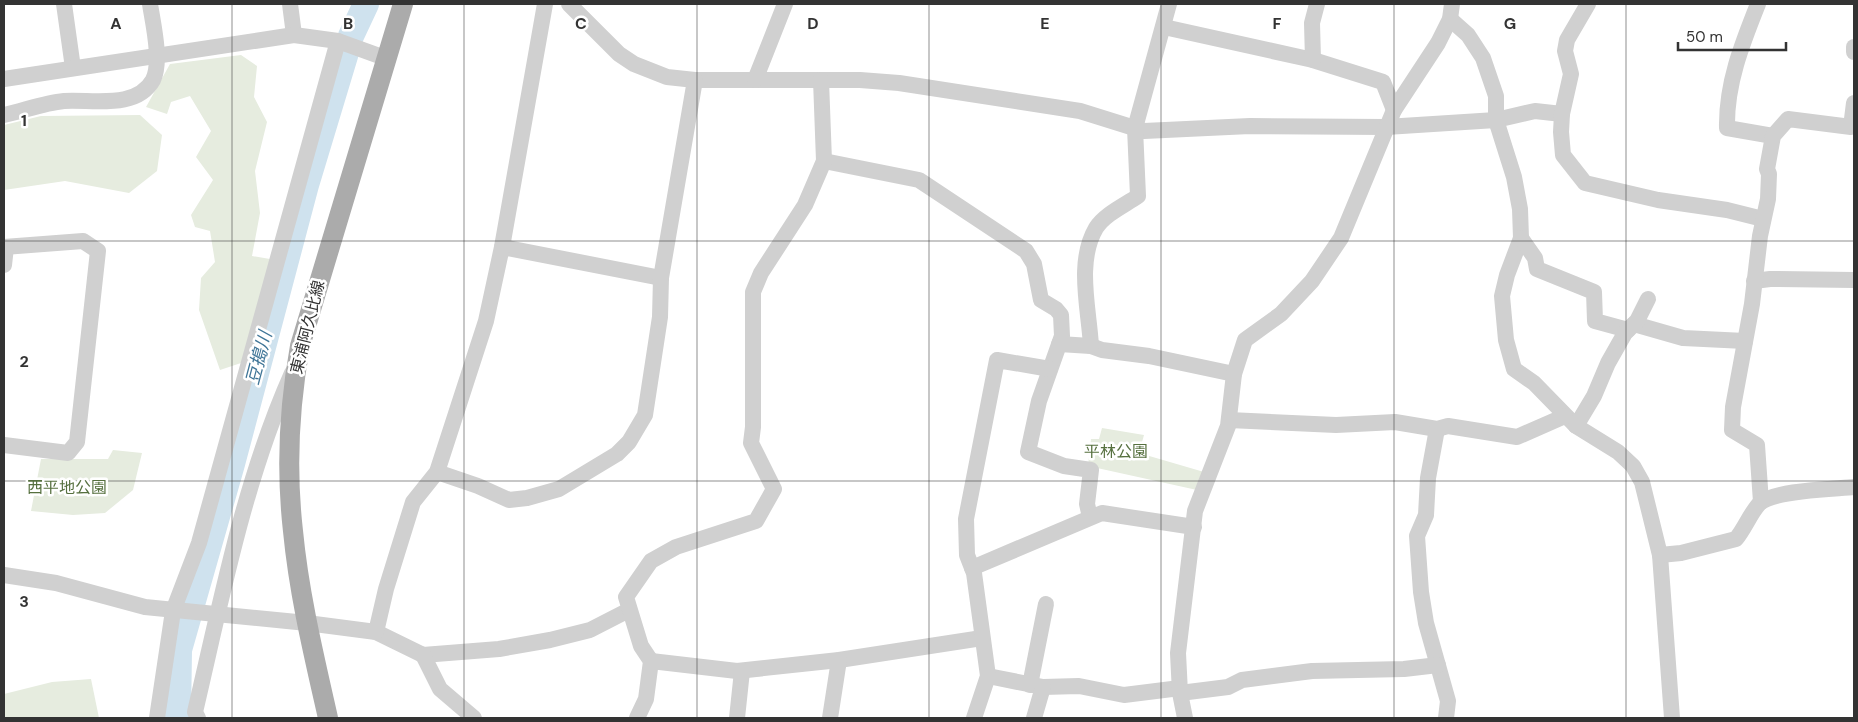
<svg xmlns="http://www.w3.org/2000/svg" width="1858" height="722" font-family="'DM Sans','Noto Sans JP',sans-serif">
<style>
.green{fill:#e6ecdf}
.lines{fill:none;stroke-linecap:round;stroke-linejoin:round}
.river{stroke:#cfe2ee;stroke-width:26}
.minor{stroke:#d0d0d0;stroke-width:16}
.major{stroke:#ababab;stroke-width:20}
.grid{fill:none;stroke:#333;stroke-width:1;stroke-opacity:0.55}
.labels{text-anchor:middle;stroke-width:5;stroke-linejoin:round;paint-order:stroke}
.street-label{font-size:16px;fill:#333;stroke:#fff}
.park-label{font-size:16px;fill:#56703f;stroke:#fff}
.water-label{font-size:18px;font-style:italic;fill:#3f7597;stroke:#fff}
.grid-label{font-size:16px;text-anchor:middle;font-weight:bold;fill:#333;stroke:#fff;stroke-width:5;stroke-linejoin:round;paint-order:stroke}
</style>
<rect width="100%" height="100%" fill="#fff"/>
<g class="green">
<polygon points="241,55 257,66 254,97 267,122 255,171 260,213 252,256 270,259 244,362 220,370 199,310 201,278 215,262 210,231 195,227 191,215 213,180 196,157 211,131 190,96 171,102 167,114 146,107 170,64"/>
<polygon points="140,115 162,135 157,171 129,193 65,181 4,190 4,125 41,116"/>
<polygon points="1102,428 1144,435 1139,453 1204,472 1197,490 1088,466 1091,439 1099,439"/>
<polygon points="113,450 142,453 133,490 105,513 73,515 31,511 41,459 108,459"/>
<polygon points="91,679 99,718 4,718 4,694 52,682"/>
</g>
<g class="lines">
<polyline class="river" points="178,718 179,650 232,464 306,185 351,36 366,4"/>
<g class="minor">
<polyline points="64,4 73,68"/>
<polyline points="290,4 294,35"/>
<polyline points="569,4 619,54 634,64 667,77 695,80 860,80 899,83 1080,111 1144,131 1250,126 1386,127 1496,120 1535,111 1562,114"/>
<polyline points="1588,4 1567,40 1565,51 1571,74 1562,114 1561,132 1563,155 1585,183 1658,200 1727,210 1763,219"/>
<path d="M1758 4C1742 44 1726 84 1727 128L1773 136"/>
<polyline points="1450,19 1468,35 1483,58 1496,96 1496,120 1514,177 1520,209 1521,238 1507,275 1502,296 1506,340 1514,369 1534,383 1576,426 1618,452 1633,466 1642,482 1660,555 1672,718"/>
<polyline points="1164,27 1313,60 1383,82 1394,110"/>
<polyline points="1854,47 1854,52"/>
<polyline points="1313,60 1312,23 1317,4"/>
<polyline points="4,79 294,35 338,41 385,58"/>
<polyline points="755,80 785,4"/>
<path d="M4 115C23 111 44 103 64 101 92 99 136 110 153 80 162 61 153 24 150 4"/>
<polyline points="824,161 919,180 1026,251 1034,264 1041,300 1056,309 1061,315 1062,336 1039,401 1028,452 1064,466 1091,470 1087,504 1090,517"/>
<polyline points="1521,238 1535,258 1537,269 1594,292 1595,321 1628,330"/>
<polyline points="4,247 83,241 98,251 77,442 68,453 4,445"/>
<polyline points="502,247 661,278"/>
<polyline points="4,265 6,247"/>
<polyline points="1754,281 1770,279 1854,280"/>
<polyline points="1634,324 1683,338 1745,341"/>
<polyline points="1059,344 1091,346 1102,350 1149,356 1234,374"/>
<path d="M1091 346C1089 309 1076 262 1096 228 1105 214 1125 205 1138 196L1135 128 1169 4"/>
<polyline points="1229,420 1336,425 1395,422 1437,429 1448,426 1517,437 1565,416"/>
<polyline points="1576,426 1594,396 1608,363 1625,333 1637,321 1648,299"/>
<polyline points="1437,429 1428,478 1426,515 1417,536 1421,592 1426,623 1448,701 1446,718"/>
<polyline points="437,472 478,486 509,500 527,498 559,489 617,454 629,442 645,415 660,317 661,278 695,80"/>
<polyline points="1761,502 1757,445 1732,430 1733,407 1752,304 1760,236 1768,199 1769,174 1767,169 1773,136 1788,119 1851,127 1854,103"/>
<path d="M1660 555 1681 553 1736 539C1745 528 1750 514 1759 504 1772 490 1835 489 1854 487"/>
<polyline points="972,568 1102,513 1194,527"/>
<polyline points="4,575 56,583 145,607 307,623 376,632 423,655 499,649 550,640 590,630 629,610"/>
<polyline points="376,632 386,589 413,502 437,472 486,321 502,247 545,4"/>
<polyline points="423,655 440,689 474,718"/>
<polyline points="651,661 737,671 839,660 982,638"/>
<polyline points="988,676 1043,687 1079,686 1124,695 1180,688"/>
<polyline points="1030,685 1046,604"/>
<polyline points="1180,693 1228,687 1242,680 1312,671 1404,669 1438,665"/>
<polyline points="157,718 173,611 199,543 338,41"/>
<path d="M198 718 195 712C222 597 244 481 292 373"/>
<polyline points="637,718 646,699 651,661 641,646 626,597 651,561 676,547 756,521 774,489 751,443 753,427 753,292 761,273 805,205 824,161 821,80"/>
<polyline points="737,718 742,671"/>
<polyline points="830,718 839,660"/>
<polyline points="974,718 988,676 974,573 967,555 966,519 997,360 1050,369"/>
<polyline points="1034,718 1043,687"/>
<polyline points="1185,718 1180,693 1178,653 1195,511 1228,426 1234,374 1245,340 1281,314 1312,281 1341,238 1394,110 1438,43 1450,19 1452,4"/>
</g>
<path class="major" d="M328 718C314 656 299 594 293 531 286 469 289 407 300 346L403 4"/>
</g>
<path class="grid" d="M232 4V718M464 4V718M697 4V718M929 4V718M1161 4V718M1394 4V718M1626 4V718M4 241H1854M4 481H1854"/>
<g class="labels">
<g class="street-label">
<text transform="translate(307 327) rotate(-76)" y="6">東浦阿久比線</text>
</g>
<g class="park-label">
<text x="1116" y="457">平林公園</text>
<text x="67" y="493">西平地公園</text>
</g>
<g class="water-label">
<text transform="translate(259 358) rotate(-75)" y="6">豆搗川</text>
</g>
</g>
<g class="grid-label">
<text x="116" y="29">A</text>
<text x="348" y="29">B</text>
<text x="581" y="29">C</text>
<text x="813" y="29">D</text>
<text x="1045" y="29">E</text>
<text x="1277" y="29">F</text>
<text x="1510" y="29">G</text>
<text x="24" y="126">1</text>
<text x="24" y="367">2</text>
<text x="24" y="607">3</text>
</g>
<rect width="1858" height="722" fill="none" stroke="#333333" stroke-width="10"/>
<path d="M1678 42v8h108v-8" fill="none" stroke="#333333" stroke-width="2.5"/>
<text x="1686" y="42" font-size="15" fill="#333333" stroke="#ffffff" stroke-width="4" paint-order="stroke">50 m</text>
</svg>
